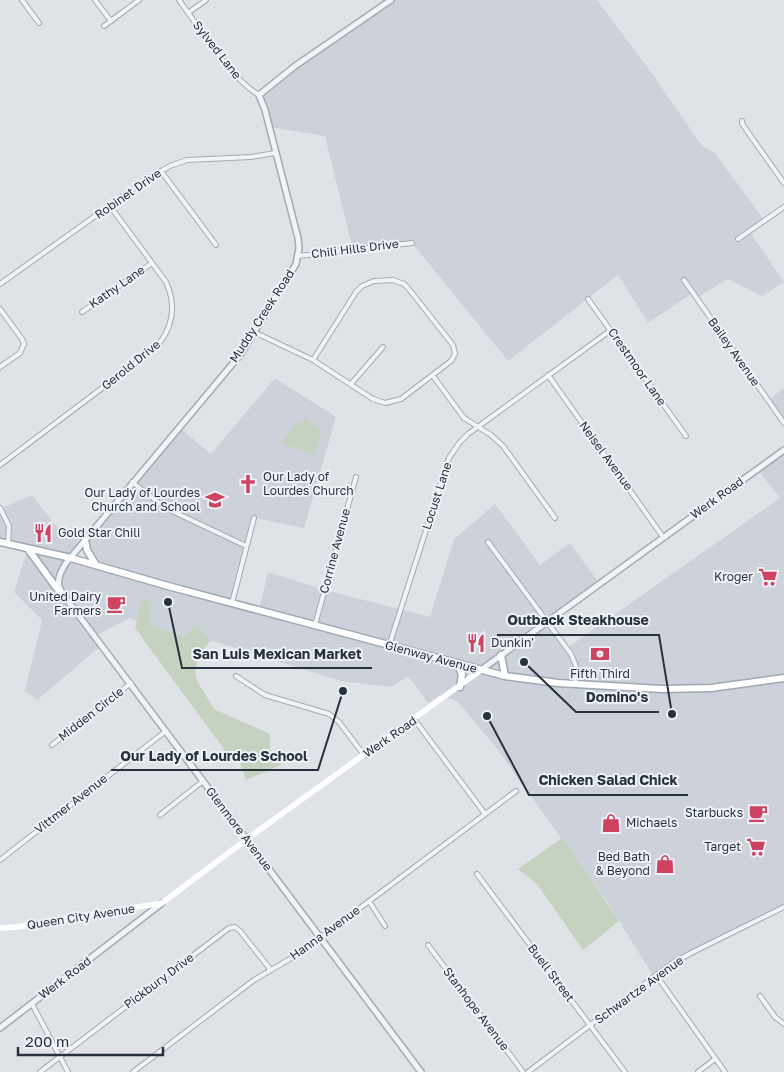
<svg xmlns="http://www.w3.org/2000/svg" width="784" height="1072" font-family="'Golos Text',sans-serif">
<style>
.built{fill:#cdd2da;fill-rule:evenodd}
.green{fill:#c6d2c0}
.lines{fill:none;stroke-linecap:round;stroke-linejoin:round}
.minor-casing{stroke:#a4aab2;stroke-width:6}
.tertiary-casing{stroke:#a4aab2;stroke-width:8}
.primary-casing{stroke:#9ea8b4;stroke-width:9}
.minor{stroke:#f1f4f6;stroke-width:4}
.tertiary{stroke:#f1f4f6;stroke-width:5}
.secondary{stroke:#fff;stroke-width:5.5}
.primary{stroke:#fff;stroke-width:6}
.labels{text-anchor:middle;stroke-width:4;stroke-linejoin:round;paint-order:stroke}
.street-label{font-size:12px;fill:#28323f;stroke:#eef2f6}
.poi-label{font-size:12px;fill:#28323f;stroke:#eef2f6;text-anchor:end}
.leader{fill:none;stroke:#28323f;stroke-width:2}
.callout-dot{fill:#28323f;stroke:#eef2f6;stroke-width:2}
.callout-label{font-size:14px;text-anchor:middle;font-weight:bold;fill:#28323f;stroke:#eef2f6;stroke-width:4;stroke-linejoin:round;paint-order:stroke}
</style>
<rect width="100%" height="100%" fill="#dfe3e8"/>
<g class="built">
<polygon points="391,0 597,0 651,72 702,146 714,152 765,221 750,232 784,282 762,296 728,279 697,298 693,293 648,323 618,275 508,361 412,243 353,250 325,136 269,127 259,95 271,84"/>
<path d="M275 378 336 417 304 528 254 518 232 603 259 610 268 572 325 590 430 617 454 539 495 504 540 565 570 543 599 583 547 622 567 648 780 498 758 470 784 450V907L683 957 654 977 609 905 495 746 457 701 439 696 428 703 408 676 392 687 341 681 187 633 184 637 129 618 95 636 102 645 37 700 25 691 42 620 14 592 28 549 0 542V509L32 495 57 527 88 536 179 427 211 454ZM85 541 95 565 71 558Z"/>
<polygon points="784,388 784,423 768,400"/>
</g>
<g class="green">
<polygon points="305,420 323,430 314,455 281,443 297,423"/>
<polygon points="143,595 151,605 150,625 184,637 195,625 211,640 199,656 195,671 197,681 214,709 270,734 270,750 279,755 281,765 246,780 237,754 226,752 135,628"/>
<polygon points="562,838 619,921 583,950 537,884 518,869"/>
</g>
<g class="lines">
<g class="minor-casing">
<g id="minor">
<polyline points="22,0 39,23"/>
<polyline points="95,0 111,21"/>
<path d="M179 0C199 27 231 79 259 95"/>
<polyline points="188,13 206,0"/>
<polyline points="104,26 139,0"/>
<polyline points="742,121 742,123 747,131 784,183"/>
<polyline points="161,171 216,245"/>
<polyline points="738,239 784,207"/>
<polyline points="298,256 412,243"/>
<polyline points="684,280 784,423"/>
<polyline points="0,284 147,179 170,166 187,160 251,157 275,153"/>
<polyline points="588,299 686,436"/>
<polyline points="0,309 22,339 24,344 20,353 0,367"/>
<polyline points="82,312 152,263"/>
<polyline points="254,332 313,360 373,399 385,403 401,399 451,361 455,354 453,345 408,288 404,284 393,280 374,281 362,286 356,292 313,360"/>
<polyline points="548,375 663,537"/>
<polyline points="433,376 464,418 491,435 503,446 555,518"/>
<polyline points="351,384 383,347"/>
<path d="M0 465 154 349C173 330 177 306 166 282L110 206"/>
<polyline points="132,482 159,503 170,510 246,546"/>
<polyline points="0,508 9,526 8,544"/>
<polyline points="488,542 571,654 576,666 575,684"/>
<polyline points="232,603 254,518"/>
<polyline points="315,625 356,477"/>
<polyline points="389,646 449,458 460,442 468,434 611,330"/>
<polyline points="236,676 265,695 329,714 339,722 364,755"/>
<polyline points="414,719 485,814"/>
<polyline points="52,745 131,683"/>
<polyline points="160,815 203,781"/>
<polyline points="0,860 166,731"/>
<polyline points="477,874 625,1072"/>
<polyline points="369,901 385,926"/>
<polyline points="428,945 523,1072"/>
<polyline points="656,975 725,1072"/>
<polyline points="760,996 775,1017 784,1024"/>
<polyline points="32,1004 68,1072"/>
<polyline points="40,1072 229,928 235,927 240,931 270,969"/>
<polyline points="133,1072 254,980 300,953 516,791"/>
<polyline points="528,1072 671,964 693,952 784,907"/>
<polyline points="698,1072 715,1059"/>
</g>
</g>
<g class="tertiary-casing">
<g id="tertiary">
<path d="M391 0 295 66 259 95 265 110 298 238 299 248 296 264 240 355 66 563C51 586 61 591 74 609L421 1072"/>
<polyline points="481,670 784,450"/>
<polyline points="0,1028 162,903"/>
</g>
</g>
<g class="primary-casing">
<g id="primary">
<polyline points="85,540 87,550 96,565"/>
<polyline points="0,542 71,558 168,586 505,676 558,683 662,689 711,688 784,678"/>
<polyline points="28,549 61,594"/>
<polyline points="501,655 505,676"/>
<polyline points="457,664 462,674 460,687"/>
</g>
</g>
<use href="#minor" class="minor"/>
<use href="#tertiary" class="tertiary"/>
<polyline class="secondary" points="0,928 17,927 162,903 247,839 481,670"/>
<use href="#primary" class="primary"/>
</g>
<defs>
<g id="church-bare" transform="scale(1.5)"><path d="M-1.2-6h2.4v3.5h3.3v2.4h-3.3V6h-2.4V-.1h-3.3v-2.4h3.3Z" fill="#ce4361" stroke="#eef2f6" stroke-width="2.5" paint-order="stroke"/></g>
<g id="school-bare" transform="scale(1.5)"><path d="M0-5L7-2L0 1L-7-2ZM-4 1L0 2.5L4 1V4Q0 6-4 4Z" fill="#ce4361" stroke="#eef2f6" stroke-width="2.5" paint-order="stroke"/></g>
<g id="restaurant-bare" transform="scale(1.5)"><path d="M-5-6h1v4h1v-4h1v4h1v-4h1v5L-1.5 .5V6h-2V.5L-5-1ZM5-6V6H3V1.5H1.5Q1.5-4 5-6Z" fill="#ce4361" stroke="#eef2f6" stroke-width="2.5" paint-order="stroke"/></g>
<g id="supermarket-bare" transform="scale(1.5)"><path d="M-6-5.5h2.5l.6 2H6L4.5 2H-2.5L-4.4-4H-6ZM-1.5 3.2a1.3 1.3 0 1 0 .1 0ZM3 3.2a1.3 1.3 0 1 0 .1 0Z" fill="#ce4361" stroke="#eef2f6" stroke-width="2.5" paint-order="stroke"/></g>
<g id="cafe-bare" transform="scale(1.5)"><path d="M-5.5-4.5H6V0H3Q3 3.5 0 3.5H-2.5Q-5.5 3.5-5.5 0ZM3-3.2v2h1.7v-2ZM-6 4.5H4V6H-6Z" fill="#ce4361" stroke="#eef2f6" stroke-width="2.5" paint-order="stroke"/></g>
<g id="bank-bare" transform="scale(1.5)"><path d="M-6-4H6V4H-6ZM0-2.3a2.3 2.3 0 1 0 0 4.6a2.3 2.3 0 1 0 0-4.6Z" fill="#ce4361" stroke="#eef2f6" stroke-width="2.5" paint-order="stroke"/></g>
<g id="shop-bare" transform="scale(1.5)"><path d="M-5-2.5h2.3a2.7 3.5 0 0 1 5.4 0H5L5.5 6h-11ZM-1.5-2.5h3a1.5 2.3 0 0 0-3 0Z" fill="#ce4361" stroke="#eef2f6" stroke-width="2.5" paint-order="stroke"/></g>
</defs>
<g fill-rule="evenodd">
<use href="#church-bare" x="248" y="484"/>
<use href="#school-bare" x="215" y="500"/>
<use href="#restaurant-bare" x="43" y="533"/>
<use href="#supermarket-bare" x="768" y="577"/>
<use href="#cafe-bare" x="116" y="604"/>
<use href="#restaurant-bare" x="476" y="643"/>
<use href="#bank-bare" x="600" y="654"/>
<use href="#cafe-bare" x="758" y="813"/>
<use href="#shop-bare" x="611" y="823"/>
<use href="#supermarket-bare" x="756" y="847"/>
<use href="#shop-bare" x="665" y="864"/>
</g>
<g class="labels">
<g class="street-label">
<text transform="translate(217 50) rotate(52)" y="4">Sylved Lane</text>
<text transform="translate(128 194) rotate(-35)" y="4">Robinet Drive</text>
<text transform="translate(355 249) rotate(-7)" y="4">Chili Hills Drive</text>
<text transform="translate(117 287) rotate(-35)" y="4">Kathy Lane</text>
<text transform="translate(262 316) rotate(-57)" y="4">Muddy Creek Road</text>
<text transform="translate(734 352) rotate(55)" y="4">Bailey Avenue</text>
<text transform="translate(131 365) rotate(-39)" y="4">Gerold Drive</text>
<text transform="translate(637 367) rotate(55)" y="4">Crestmoor Lane</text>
<text transform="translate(606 456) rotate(54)" y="4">Neisel Avenue</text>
<text transform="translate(437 496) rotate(-72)" y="4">Locust Lane</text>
<text transform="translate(717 498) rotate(-36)" y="4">Werk Road</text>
<text transform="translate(335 551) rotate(-75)" y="4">Corrine Avenue</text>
<text transform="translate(431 657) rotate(15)" y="4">Glenway Avenue</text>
<text transform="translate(91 714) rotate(-38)" y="4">Midden Circle</text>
<text transform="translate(390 737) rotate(-35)" y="4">Werk Road</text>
<text transform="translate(71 804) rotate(-38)" y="4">Vittmer Avenue</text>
<text transform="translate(239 829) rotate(53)" y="4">Glenmore Avenue</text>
<text transform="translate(81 917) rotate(-9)" y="4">Queen City Avenue</text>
<text transform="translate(325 933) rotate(-36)" y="4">Hanna Avenue</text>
<text transform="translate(551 973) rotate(53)" y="4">Buell Street</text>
<text transform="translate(65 978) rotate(-37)" y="4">Werk Road</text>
<text transform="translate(159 981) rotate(-37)" y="4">Pickbury Drive</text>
<text transform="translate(639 990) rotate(-36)" y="4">Schwartze Avenue</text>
<text transform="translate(476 1009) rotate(53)" y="4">Stanhope Avenue</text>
</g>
<g class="poi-label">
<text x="263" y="481" text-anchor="start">Our Lady of<tspan x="263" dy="14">Lourdes Church</tspan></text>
<text x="200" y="497">Our Lady of Lourdes<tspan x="200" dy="14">Church and School</tspan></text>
<text x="58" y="537" text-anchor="start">Gold Star Chili</text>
<text x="753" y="581">Kroger</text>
<text x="101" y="601">United Dairy<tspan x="101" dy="14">Farmers</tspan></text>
<text x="491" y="647" text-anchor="start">Dunkin'</text>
<text x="600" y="678" text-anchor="middle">Fifth Third</text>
<text x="743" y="817">Starbucks</text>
<text x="626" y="827" text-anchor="start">Michaels</text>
<text x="741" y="851">Target</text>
<text x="650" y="861">Bed Bath<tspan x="650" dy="14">&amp; Beyond</tspan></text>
</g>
</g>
<path class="leader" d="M672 714L659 635H497M168 602L182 668H372M524 662L576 712H659M343 691L318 770H111M487 716L529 795H688"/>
<g class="callout-dot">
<circle cx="672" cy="714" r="5"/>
<circle cx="168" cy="602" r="5"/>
<circle cx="524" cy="662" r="5"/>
<circle cx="343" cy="691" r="5"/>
<circle cx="487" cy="716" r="5"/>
</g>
<g class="callout-label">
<text x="578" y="625">Outback Steakhouse</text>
<text x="277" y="659">San Luis Mexican Market</text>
<text x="617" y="702">Domino's</text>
<text x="214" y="761">Our Lady of Lourdes School</text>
<text x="608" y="785">Chicken Salad Chick</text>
</g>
<path d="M18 1047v8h145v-8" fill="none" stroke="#28323f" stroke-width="2.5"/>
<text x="25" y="1047" font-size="15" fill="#28323f" stroke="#eef2f6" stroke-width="4" paint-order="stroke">200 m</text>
</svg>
